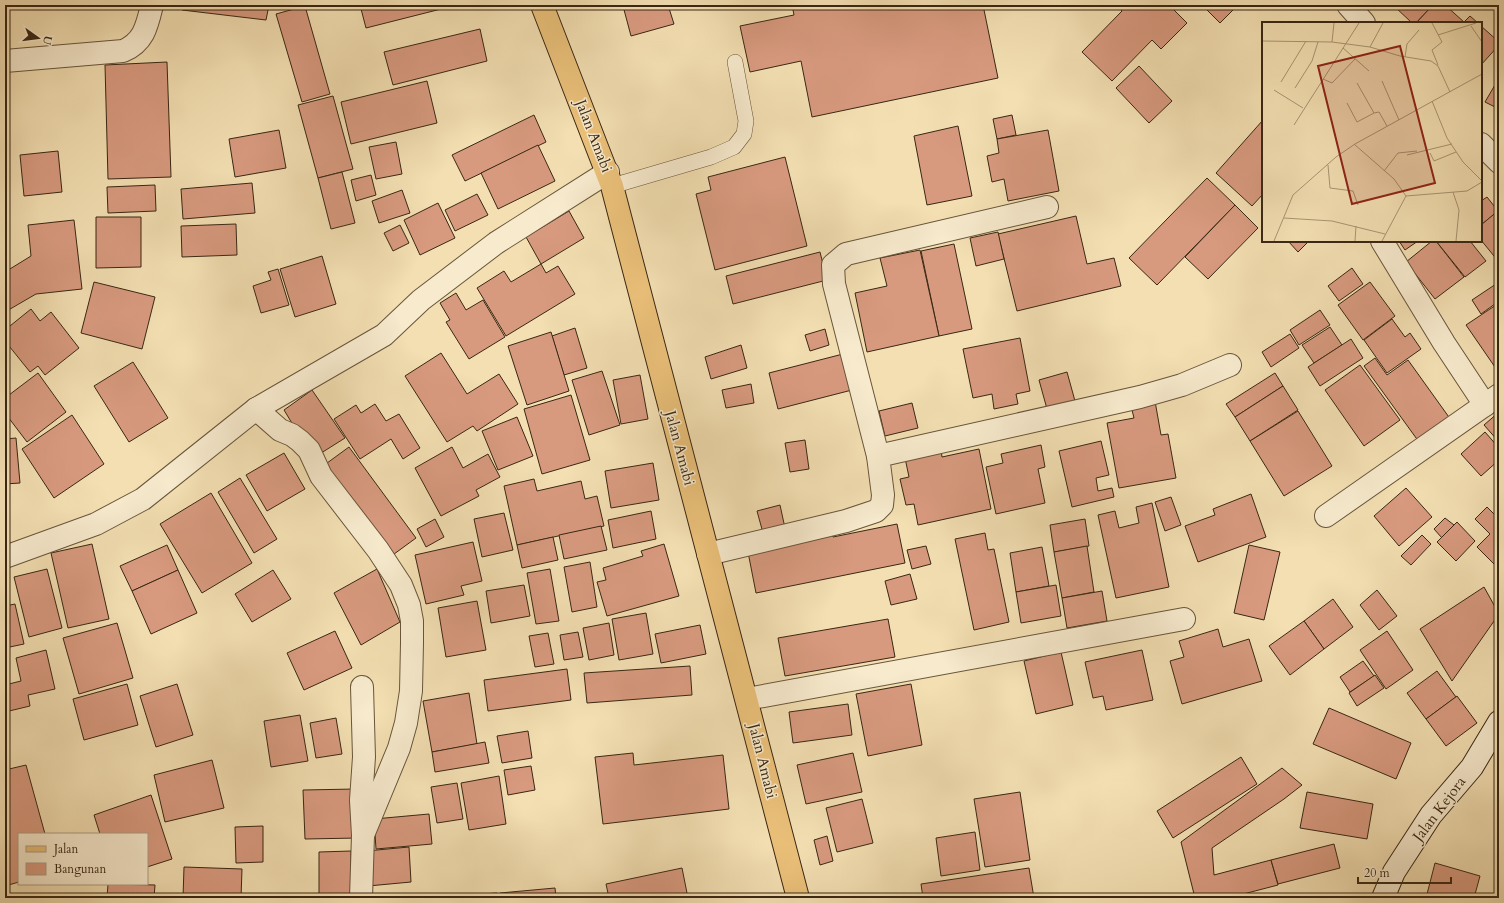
<svg xmlns="http://www.w3.org/2000/svg" width="1504" height="903" font-family="Cardo,serif">
<style>
.building{fill:#d89a7f;stroke:#392713}
.lines{fill:none;stroke-linecap:round;stroke-linejoin:round}
.lane-casing{stroke:#68553b;stroke-width:16}
.street-casing{stroke:#68553b;stroke-width:24}
.secondary-casing{stroke:#392713;stroke-width:24}
.primary-casing{stroke:#392713;stroke-width:24}
.lane{stroke:#f7eacd;stroke-width:15}
.street{stroke:#f7eacd;stroke-width:22}
.secondary{stroke:#f7eacd;stroke-width:22}
.primary{stroke:#eac079;stroke-width:22}
.labels{text-anchor:middle;stroke-width:3;stroke-linejoin:round;paint-order:stroke}
.street-label{font-size:15px;fill:#392713;stroke:#f7eacd}
.inset-road{fill:none;stroke:#a99572;stroke-width:1}
.view{fill:#8f2418;fill-opacity:0.15;stroke:#8f2418;stroke-width:2}
.inset-edge{fill:none;stroke:#392713;stroke-width:2}
</style>
<rect width="100%" height="100%" fill="#f3dfb2"/>
<filter id="stains"><feTurbulence type="fractalNoise" baseFrequency=".005" numOctaves="4"/><feColorMatrix values="0 0 0 0 .2 0 0 0 0 .09 0 0 0 0 .02 0 0 0 .5 -.17"/></filter>
<radialGradient id="worn" r=".72"><stop offset=".6" stop-color="#630" stop-opacity="0"/><stop offset="1" stop-color="#630" stop-opacity=".3"/></radialGradient>
<g class="building">
<polygon points="183,5 269,5 266,20 182,10"/>
<polygon points="360,5 448,5 449,7 366,28"/>
<polygon points="668,5 674,24 631,36 623,6"/>
<polygon points="792,5 983,5 998,78 812,117 801,61 750,72 740,26 794,15"/>
<polygon points="1124,5 1169,5 1187,23 1161,49 1152,40 1112,81 1082,52 1122,11 1120,9"/>
<polygon points="1202,5 1237,5 1237,6 1220,23"/>
<polygon points="1393,5 1430,5 1431,7 1416,23 1412,23"/>
<polygon points="1433,5 1445,5 1464,22 1416,23"/>
<polygon points="305,6 330,94 302,102 276,14"/>
<polygon points="1470,16 1478,23 1463,23"/>
<polygon points="1481,26 1499,42 1499,45 1481,65"/>
<polygon points="480,29 487,61 393,85 384,52"/>
<polygon points="167,62 171,177 108,179 105,65"/>
<polygon points="1139,66 1172,101 1149,123 1116,88"/>
<polygon points="1499,78 1499,109 1485,102"/>
<polygon points="427,81 437,123 351,144 341,102"/>
<polygon points="333,96 353,169 318,178 298,105"/>
<polygon points="534,115 546,142 465,181 452,155"/>
<polygon points="1012,115 1016,135 997,139 993,119"/>
<polygon points="1263,120 1263,194 1252,206 1216,173"/>
<polygon points="958,126 972,196 927,205 914,136"/>
<polygon points="279,130 286,168 235,177 229,139"/>
<polygon points="1048,130 1059,191 1008,201 1004,179 992,182 987,156 999,153 997,139"/>
<polygon points="396,142 402,174 376,179 369,147"/>
<polygon points="538,145 555,181 498,209 481,173"/>
<polygon points="58,151 62,192 24,196 20,155"/>
<polygon points="785,157 807,246 715,270 696,194 711,190 708,177"/>
<polygon points="342,172 355,223 331,229 318,178"/>
<polygon points="371,175 376,195 356,201 351,180"/>
<polygon points="1207,178 1235,205 1157,285 1129,258"/>
<polygon points="252,183 255,213 183,219 181,189"/>
<polygon points="155,185 156,211 108,213 107,187"/>
<polygon points="402,190 410,213 379,223 372,201"/>
<polygon points="477,194 488,215 455,231 445,210"/>
<polygon points="1487,197 1498,211 1481,225 1481,201"/>
<polygon points="438,203 455,238 420,255 404,220"/>
<polygon points="1235,205 1258,228 1208,279 1185,257"/>
<polygon points="1499,210 1499,261 1498,261 1481,240 1481,225"/>
<polygon points="569,211 584,238 541,264 526,237"/>
<polygon points="1076,216 1087,264 1114,258 1121,286 1017,311 998,234"/>
<polygon points="96,217 141,217 141,267 96,268"/>
<polygon points="74,220 82,289 36,294 5,312 5,272 31,256 28,225"/>
<polygon points="236,224 237,255 182,257 181,226"/>
<polygon points="400,225 409,243 393,251 384,233"/>
<polygon points="998,232 1004,259 976,266 970,238"/>
<polygon points="1288,241 1309,241 1298,252"/>
<polygon points="1399,241 1418,241 1405,250"/>
<polygon points="1432,241 1436,241 1464,277 1435,299 1406,262"/>
<polygon points="1436,241 1470,241 1486,261 1465,277"/>
<polygon points="954,244 972,329 939,336 921,251"/>
<polygon points="920,250 939,336 867,352 855,293 887,286 880,258"/>
<polygon points="820,252 827,280 733,304 726,276"/>
<polygon points="322,256 336,304 295,317 280,269"/>
<polygon points="541,264 546,273 558,266 575,294 506,336 477,288 504,271 511,282"/>
<polygon points="1352,268 1363,284 1339,301 1328,286"/>
<polygon points="278,269 289,305 261,313 253,286 271,280 268,272"/>
<polygon points="94,282 155,297 142,349 81,333"/>
<polygon points="1370,282 1395,316 1363,340 1338,305"/>
<polygon points="1499,282 1499,301 1481,314 1472,300"/>
<polygon points="456,293 466,310 483,300 505,337 469,359 446,322 450,320 440,303"/>
<polygon points="1499,303 1499,368 1497,370 1466,325"/>
<polygon points="31,309 40,321 51,312 79,348 45,375 38,366 30,372 5,341 5,330"/>
<polygon points="1320,310 1330,325 1299,345 1290,330"/>
<polygon points="1392,319 1405,337 1410,333 1421,349 1387,373 1364,340"/>
<polygon points="1330,327 1342,345 1314,363 1302,345"/>
<polygon points="575,328 587,368 564,375 552,336"/>
<polygon points="825,329 829,345 810,351 805,335"/>
<polygon points="551,332 569,391 527,405 508,346"/>
<polygon points="1290,334 1299,348 1271,367 1262,352"/>
<polygon points="1020,338 1030,391 1016,394 1018,404 994,409 992,394 973,398 963,349"/>
<polygon points="1351,339 1363,358 1320,386 1308,367"/>
<polygon points="741,345 747,368 711,379 705,357"/>
<polygon points="441,353 467,394 499,374 518,404 477,431 473,426 447,442 405,376"/>
<polygon points="843,354 852,390 778,409 769,373"/>
<polygon points="1375,358 1387,375 1408,360 1451,420 1419,442 1364,366"/>
<polygon points="133,362 168,418 129,442 94,386"/>
<polygon points="1360,365 1400,420 1364,446 1325,390"/>
<polygon points="602,371 620,425 589,435 572,380"/>
<polygon points="1067,372 1075,401 1047,409 1039,380"/>
<polygon points="38,373 66,412 27,442 5,413 5,398"/>
<polygon points="1275,373 1283,386 1235,417 1226,404"/>
<polygon points="640,375 648,419 621,424 613,380"/>
<polygon points="751,384 754,403 726,408 722,390"/>
<polygon points="1283,386 1298,410 1250,441 1235,417"/>
<polygon points="312,390 345,438 318,455 304,443 284,410"/>
<polygon points="571,395 590,460 542,474 524,409"/>
<polygon points="1155,401 1161,435 1168,434 1176,478 1119,488 1107,423 1134,418 1131,406"/>
<polygon points="912,403 918,428 885,436 879,411"/>
<polygon points="375,404 386,421 399,414 420,448 403,459 391,439 360,459 334,419 356,405 361,413"/>
<polygon points="1298,411 1332,466 1284,496 1250,441"/>
<polygon points="1499,412 1499,442 1484,425"/>
<polygon points="72,415 104,464 54,498 22,449"/>
<polygon points="517,417 533,456 498,470 482,431"/>
<polygon points="1485,432 1499,448 1499,460 1481,476 1461,454"/>
<polygon points="16,438 20,483 5,484 5,439"/>
<polygon points="805,440 809,469 790,472 785,443"/>
<polygon points="1101,441 1109,475 1096,478 1098,491 1112,488 1114,497 1072,507 1059,451"/>
<polygon points="1041,445 1045,467 1038,469 1045,503 996,514 986,467 1003,463 1001,454"/>
<polygon points="349,447 416,538 390,557 323,466"/>
<polygon points="452,447 463,468 488,454 500,477 476,490 479,496 441,516 415,468"/>
<polygon points="979,449 991,509 918,525 914,504 906,505 900,479 909,477 905,458 941,450 942,457"/>
<polygon points="284,453 305,489 267,511 246,475"/>
<polygon points="653,463 659,500 611,508 605,471"/>
<polygon points="240,478 277,539 254,553 218,492"/>
<polygon points="534,479 537,491 581,481 585,499 597,496 604,526 517,545 504,486"/>
<polygon points="1406,488 1432,517 1399,546 1374,516"/>
<polygon points="211,493 252,563 202,593 160,524"/>
<polygon points="1251,494 1266,537 1198,562 1185,526 1215,515 1213,509"/>
<polygon points="1171,497 1181,525 1165,531 1155,502"/>
<polygon points="1152,503 1169,587 1116,598 1098,515 1115,511 1119,528 1139,523 1136,507"/>
<polygon points="780,505 785,528 763,533 757,511"/>
<polygon points="1487,507 1499,519 1499,561 1495,565 1477,547 1490,534 1475,519"/>
<polygon points="651,511 656,539 613,548 608,520"/>
<polygon points="504,513 513,550 482,557 474,519"/>
<polygon points="1445,518 1454,525 1442,538 1434,529"/>
<polygon points="435,519 444,537 426,547 417,529"/>
<polygon points="1085,519 1089,546 1054,552 1050,525"/>
<polygon points="1457,522 1475,541 1456,561 1437,542"/>
<polygon points="897,524 905,563 756,593 747,547 832,529 833,537"/>
<polygon points="601,526 607,550 564,559 559,535"/>
<polygon points="985,533 988,550 994,549 1009,622 974,630 955,539"/>
<polygon points="1422,535 1431,544 1411,565 1401,556"/>
<polygon points="553,537 558,560 522,568 517,545"/>
<polygon points="473,542 482,581 461,586 464,595 426,604 415,555"/>
<polygon points="92,544 109,619 68,628 51,553"/>
<polygon points="664,544 679,596 607,616 597,582 606,580 603,568 643,556 641,551"/>
<polygon points="167,545 178,570 132,591 120,566"/>
<polygon points="1249,545 1280,552 1264,620 1234,613"/>
<polygon points="926,546 931,564 912,569 907,550"/>
<polygon points="1087,546 1094,592 1062,598 1054,552"/>
<polygon points="1042,547 1049,586 1016,592 1010,553"/>
<polygon points="590,562 597,607 572,612 564,567"/>
<polygon points="47,569 62,628 29,637 14,577"/>
<polygon points="377,569 400,622 361,645 334,593"/>
<polygon points="550,569 559,621 536,624 527,573"/>
<polygon points="178,570 197,613 151,634 132,591"/>
<polygon points="273,570 291,599 252,622 235,594"/>
<polygon points="910,574 917,599 891,605 885,581"/>
<polygon points="524,585 530,616 491,623 486,591"/>
<polygon points="1056,585 1061,616 1021,623 1016,592"/>
<polygon points="1484,587 1499,614 1452,681 1420,629"/>
<polygon points="1377,590 1397,616 1379,630 1360,605"/>
<polygon points="1102,591 1107,621 1067,628 1062,598"/>
<polygon points="1333,599 1353,627 1324,649 1304,621"/>
<polygon points="477,601 486,650 446,657 438,608"/>
<polygon points="15,604 24,644 5,648 5,606"/>
<polygon points="646,613 653,654 619,660 612,619"/>
<polygon points="888,619 895,657 785,676 778,638"/>
<polygon points="1304,621 1324,649 1290,675 1269,646"/>
<polygon points="117,623 133,678 79,694 63,638"/>
<polygon points="609,623 614,655 589,660 583,628"/>
<polygon points="700,625 706,654 661,663 655,634"/>
<polygon points="1218,629 1223,647 1249,639 1262,681 1182,704 1170,661 1184,657 1179,641"/>
<polygon points="335,631 352,668 304,690 287,653"/>
<polygon points="1387,631 1413,670 1386,689 1360,650"/>
<polygon points="578,632 583,657 564,660 560,635"/>
<polygon points="548,633 554,664 535,667 529,636"/>
<polygon points="46,650 55,689 28,695 30,706 5,712 5,685 21,681 16,658"/>
<polygon points="1142,650 1153,700 1106,710 1103,696 1093,698 1085,662"/>
<polygon points="1061,652 1073,705 1036,714 1024,661"/>
<polygon points="1363,661 1374,676 1350,692 1340,677"/>
<polygon points="690,666 692,695 587,703 584,673"/>
<polygon points="567,669 571,700 488,711 484,680"/>
<polygon points="1437,671 1456,697 1426,719 1407,693"/>
<polygon points="1375,675 1384,688 1357,706 1349,693"/>
<polygon points="127,684 138,725 84,740 73,699"/>
<polygon points="177,684 193,735 156,747 140,696"/>
<polygon points="911,684 922,745 868,756 856,694"/>
<polygon points="469,693 477,744 432,752 423,701"/>
<polygon points="1457,696 1477,723 1446,746 1426,719"/>
<polygon points="848,704 852,735 793,743 789,712"/>
<polygon points="1329,708 1411,743 1396,779 1313,744"/>
<polygon points="300,715 308,761 271,767 264,721"/>
<polygon points="336,718 342,754 316,758 310,723"/>
<polygon points="528,731 532,758 502,763 497,736"/>
<polygon points="485,742 489,763 435,772 432,752"/>
<polygon points="633,753 634,765 723,755 729,809 603,824 595,757"/>
<polygon points="853,753 862,792 806,804 797,765"/>
<polygon points="1241,757 1257,784 1173,838 1157,811"/>
<polygon points="212,760 224,808 165,822 154,775"/>
<polygon points="26,765 45,834 19,834 19,882 5,886 5,770"/>
<polygon points="531,766 535,790 508,795 504,770"/>
<polygon points="1282,768 1302,785 1284,799 1212,848 1214,875 1271,860 1278,885 1228,898 1195,898 1181,842"/>
<polygon points="499,776 506,824 469,830 461,783"/>
<polygon points="457,783 463,819 437,823 431,787"/>
<polygon points="356,789 358,838 305,839 303,790"/>
<polygon points="1020,792 1030,860 985,867 974,799"/>
<polygon points="1307,792 1373,804 1367,839 1300,828"/>
<polygon points="151,795 172,859 147,867 147,834 100,834 94,815"/>
<polygon points="862,799 873,843 837,852 826,808"/>
<polygon points="429,814 432,844 376,849 374,819"/>
<polygon points="263,826 263,862 236,863 235,827"/>
<polygon points="975,832 980,870 941,876 936,838"/>
<polygon points="827,836 833,861 820,865 814,840"/>
<polygon points="1334,844 1340,868 1278,884 1271,860"/>
<polygon points="409,847 411,882 368,886 366,851"/>
<polygon points="351,851 351,897 319,898 319,852"/>
<polygon points="1435,863 1480,876 1474,898 1426,898"/>
<polygon points="184,867 242,869 241,898 183,898"/>
<polygon points="682,868 688,898 609,898 606,884"/>
<polygon points="1029,868 1034,898 923,898 921,884"/>
<polygon points="108,884 155,885 154,898 107,898"/>
<polygon points="555,888 556,898 501,898 500,893"/>
<polygon points="497,893 497,898 449,898 449,896"/>
</g>
<g class="lines">
<g class="lane-casing">
<polyline id="lane" points="612,186 711,157 734,147 744,134 746,121 735,62"/>
</g>
<g class="street-casing">
<g id="street">
<polyline points="1348,5 1364,23"/>
<path d="M5 61 123 51C144 42 147 26 152 5"/>
<polyline points="1481,144 1499,162"/>
<polyline points="1382,241 1444,343 1485,405"/>
<polyline points="256,409 280,430 292,435 300,441 309,450 321,476 378,550 401,585 409,605 412,621 412,643 411,691 406,723 399,748 363,835"/>
<polyline points="878,456 834,284 833,265 846,254 1047,207"/>
<polyline points="1326,516 1499,395"/>
<polyline points="708,554 846,521 876,511 882,505 883,495 878,456 1140,397 1182,385 1230,365"/>
<polyline points="5,557 96,524 143,499 256,409 384,335 421,300 496,243 608,172"/>
<polyline points="747,699 1184,619"/>
<polyline points="361,898 363,835 361,800 364,757 362,687"/>
</g>
</g>
<g class="secondary-casing">
<polyline id="secondary" points="1383,898 1394,872 1431,815 1472,767 1499,722"/>
</g>
<g class="primary-casing">
<polyline id="primary" points="542,5 612,186 798,898"/>
</g>
<use href="#lane" class="lane"/>
<use href="#street" class="street"/>
<use href="#secondary" class="secondary"/>
<use href="#primary" class="primary"/>
</g>
<g class="labels">
<g class="street-label">
<text transform="translate(594 136) rotate(69)" y="5">Jalan Amabi</text>
<text transform="translate(680 448) rotate(75)" y="5">Jalan Amabi</text>
<text transform="translate(763 761) rotate(76)" y="5">Jalan Amabi</text>
<text transform="translate(1439 809) rotate(-53)" y="5">Jalan Kejora</text>
</g>
</g>
<g transform="translate(1262 22)">
<rect width="220" height="220" fill="#f3dfb2"/>
<path class="inset-road" d="M170 1 180 20 170 28 176 43M209 4 220 20M176 13 214 1M0 19 70 20 108 25 138 34 169 39 176 44 188 70M70 20 72 1M108 25 121 1M81 26 107 49M143 35 145 22 157 8M61 57 70 61 93 37M120 59 137 98M19 60 44 19M95 61 112 91 117 90 125 104M33 66 50 39 56 20M12 68 41 86M170 79 185 116 201 140 220 159M85 81 95 100 112 91M32 103 97 1M92 122 132 157 144 174 205 169 220 160M168 131 172 139 194 130M145 133 190 122M66 143 68 166 91 169 96 183M122 149 136 131 155 129M191 170 197 188 194 219M22 196 70 199 123 212M12 219 31 173 74 135 93 122 220 52M93 219 94 204M120 219 144 174"/>
<path class="view" d="M138 24 173 161 90 182 56 44Z"/>
<rect width="220" height="220" class="inset-edge"/>
</g>
<rect width="1504" height="903" fill="none" stroke="#f3dfb2" stroke-width="20"/>
<rect x="6" y="6" width="1492" height="891" fill="none" stroke="#392713" stroke-width="2"/>
<rect x="10" y="10" width="1484" height="883" fill="none" stroke="#392713"/>
<rect x="18" y="833" width="130" height="52" fill="#f7eacd" stroke="#ab9c83"/>
<rect x="26" y="846" width="20" height="6" fill="#eac079" stroke="#ab9c83"/>
<text x="54" y="853" font-size="12" fill="#392713">Jalan</text>
<rect x="26" y="863" width="20" height="12" fill="#d89a7f" stroke="#ab9c83"/>
<text x="54" y="873" font-size="12" fill="#392713">Bangunan</text>
<g transform="translate(38 38) rotate(104)" stroke="#f7eacd" stroke-width="3" paint-order="stroke">
<path d="M0-3L7 15L0 10L-7 15Z" fill="#392713"/>
<text y="-6" font-size="11" font-weight="bold" text-anchor="middle" fill="#392713">U</text>
</g>
<path d="M1358 877v6h93v-6" fill="none" stroke="#392713" stroke-width="2"/>
<text x="1364" y="877" font-size="12" fill="#392713" stroke="#f7eacd" stroke-width="3" paint-order="stroke">20 m</text>
<rect width="100%" height="100%" filter="url(#stains)"/>
<rect width="100%" height="100%" fill="url(#worn)"/>
</svg>
